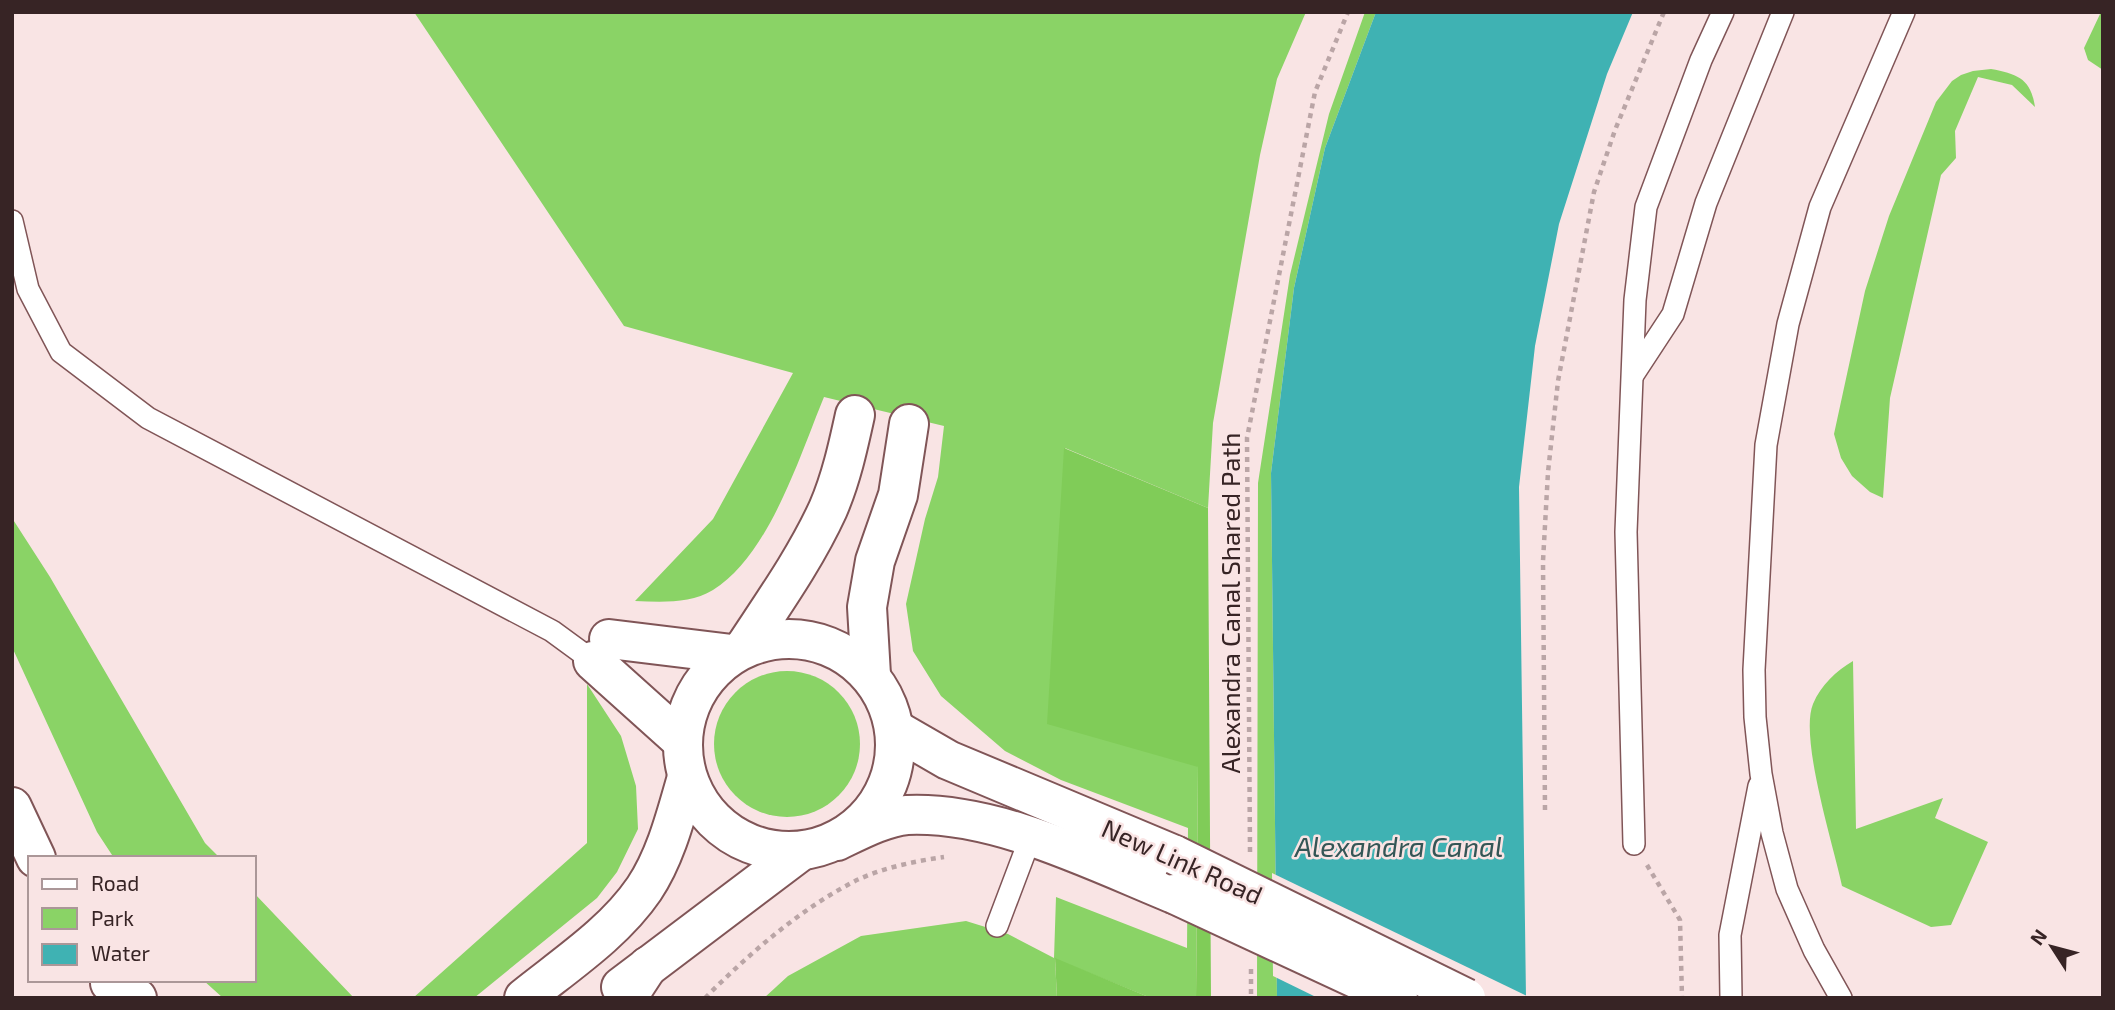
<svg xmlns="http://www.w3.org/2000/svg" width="2115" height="1010" font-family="'Exo 2',sans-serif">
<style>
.green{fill:#8ad366}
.forest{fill:#80cc58}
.water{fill:#3fb2b3}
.pier{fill:#f9e4e4}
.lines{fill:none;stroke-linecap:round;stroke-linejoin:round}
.lane-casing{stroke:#805557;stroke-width:24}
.street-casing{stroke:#805557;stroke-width:42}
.secondary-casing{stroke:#805557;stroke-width:42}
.highway-casing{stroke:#805557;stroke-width:42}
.path{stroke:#baa5a6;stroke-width:4.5;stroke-dasharray:5 5;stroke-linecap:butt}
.lane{stroke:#fff;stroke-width:21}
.street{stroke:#fff;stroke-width:38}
.secondary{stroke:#fff;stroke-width:38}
.highway{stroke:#fff;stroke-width:38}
.street-bridge-casing{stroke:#805557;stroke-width:42;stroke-linecap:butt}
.street-bridge{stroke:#fff;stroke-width:38}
.labels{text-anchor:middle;stroke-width:5;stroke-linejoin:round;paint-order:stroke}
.street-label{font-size:26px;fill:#372425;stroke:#f9e4e4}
.water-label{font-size:28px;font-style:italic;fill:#345656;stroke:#f9e4e4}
</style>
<rect width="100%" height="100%" fill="#f9e4e4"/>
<g class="green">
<path d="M414 12H1306L1277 79 1260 155 1213 423 1208 508 1065 448 1198 767 1196 998H1151L1055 959 1057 998H764L788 976 861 936 966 921 1008 934 1054 958 1056 897 1187 948 1188 828 1061 780 1005 751 941 696 913 651 906 604 925 519 938 477 944 426 824 397C800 455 769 556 713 590 690 604 661 602 635 601L713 519 793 373 624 326Z"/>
<polygon points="1365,12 1376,12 1325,148 1294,288 1271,473 1277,998 1257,998 1258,483 1290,275 1329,114"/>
<polygon points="2101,12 2103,12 2103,70 2088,60 2084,48"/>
<path d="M1991 69C2018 74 2031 79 2035 107L2012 85 1978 77 1955 131 1956 158 1941 175 1890 398 1883 498 1870 492 1852 476 1841 458 1834 434 1865 291 1889 216 1936 102 1952 81 1961 75 1973 71Z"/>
<polygon points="12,518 50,577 205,843 220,858 114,858 97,832 12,647"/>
<path d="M1853 661 1856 829 1943 798 1935 818 1988 842 1951 925 1931 927 1842 886C1834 847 1799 738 1813 704 1821 685 1836 671 1853 661Z"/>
<circle cx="787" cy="744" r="73"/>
<polygon points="587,684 621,736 636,786 638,829 617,872 597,898 474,998 413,998 587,843"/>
<polygon points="254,893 354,998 223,998 203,980 254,980"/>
</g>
<g class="forest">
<polygon points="1064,448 1208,508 1211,998 1196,998 1198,767 1047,724"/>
<polygon points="1055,958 1151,998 1057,998"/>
</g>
<polygon class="water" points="1376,12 1633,12 1607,74 1559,224 1535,346 1519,487 1526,998 1277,998 1271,473 1294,288 1325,148"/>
<polygon class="pier" points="1272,873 1529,997 1529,998 1318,998 1273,976"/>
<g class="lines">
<g class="lane-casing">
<g id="lane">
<polyline points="12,221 28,289 61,352 148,418 552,631 593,661"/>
<polyline points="1633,375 1673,314 1706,203 1783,12"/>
<polyline points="1634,844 1626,532 1635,300 1646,207 1701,60 1723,12"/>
<polyline points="997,926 1031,836"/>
<polyline points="1731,998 1730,935 1759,786"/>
<polyline points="1841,998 1814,950 1787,889 1772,833 1761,774 1755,717 1754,670 1766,445 1788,324 1820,207 1904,12"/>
</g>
</g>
<g class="street-casing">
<g id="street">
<polyline points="609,639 732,654"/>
<path d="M746 645C775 601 806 557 828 509 841 479 848 447 855 415"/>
<polyline points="593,661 681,740"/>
<polyline points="871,675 867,607 875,561 898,495 909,424"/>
<polyline points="896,730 948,760 1175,855"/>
<path d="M837 841C858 831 884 817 907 815 995 811 1093 861 1174 894"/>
</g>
</g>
<g class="secondary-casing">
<g id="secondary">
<circle cx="789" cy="745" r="106"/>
<polyline points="621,987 801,851"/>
<path d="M524 998C565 965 614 933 644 889 666 856 676 815 687 777"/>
</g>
</g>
<g class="highway-casing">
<g id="highway">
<polyline points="12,807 36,858"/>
<polyline points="110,983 137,998"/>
<polyline points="627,998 648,966"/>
</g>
</g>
<g class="path">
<polyline points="1545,810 1543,561 1548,472 1558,381 1594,192 1615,130 1664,12"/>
<polyline points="1250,852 1247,438 1315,92 1348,12"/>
<polyline points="1647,865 1680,920 1682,998"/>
<polyline points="1251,969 1251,998"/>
<path d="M705 998C750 953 799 910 855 881 882 868 915 861 944 857"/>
</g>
<use href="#lane" class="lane"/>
<use href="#street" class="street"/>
<use href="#secondary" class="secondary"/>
<use href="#highway" class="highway"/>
<g class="street-bridge-casing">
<g id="street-bridge">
<polyline points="1175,855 1466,998"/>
<polyline points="1174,894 1398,998"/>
</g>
</g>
<use href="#street-bridge" class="street-bridge"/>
</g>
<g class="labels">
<g class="street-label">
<text transform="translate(1231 603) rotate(-90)" y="9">Alexandra Canal Shared Path</text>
<text transform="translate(1182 862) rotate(24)" y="9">New Link Road</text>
</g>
<g class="water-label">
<text x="1399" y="857">Alexandra Canal</text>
</g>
</g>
<rect width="2115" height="1010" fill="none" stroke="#372425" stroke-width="28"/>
<rect x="28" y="856" width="228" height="126" fill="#f9e4e4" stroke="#ab9798" stroke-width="2"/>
<rect x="42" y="879" width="35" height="10" fill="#ffffff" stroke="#ab9798" stroke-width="2"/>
<text x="91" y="891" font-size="21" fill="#372425">Road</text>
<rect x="42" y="908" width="35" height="21" fill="#8ad366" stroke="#ab9798" stroke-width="2"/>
<text x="91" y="926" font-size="21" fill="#372425">Park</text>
<rect x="42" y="944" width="35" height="21" fill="#3fb2b3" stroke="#ab9798" stroke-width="2"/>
<text x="91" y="961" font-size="21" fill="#372425">Water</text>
<g transform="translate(2052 947) rotate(306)" stroke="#f9e4e4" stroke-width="5" paint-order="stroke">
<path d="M0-5L12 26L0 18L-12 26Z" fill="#372425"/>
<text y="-10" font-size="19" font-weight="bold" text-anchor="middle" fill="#372425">N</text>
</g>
</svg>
